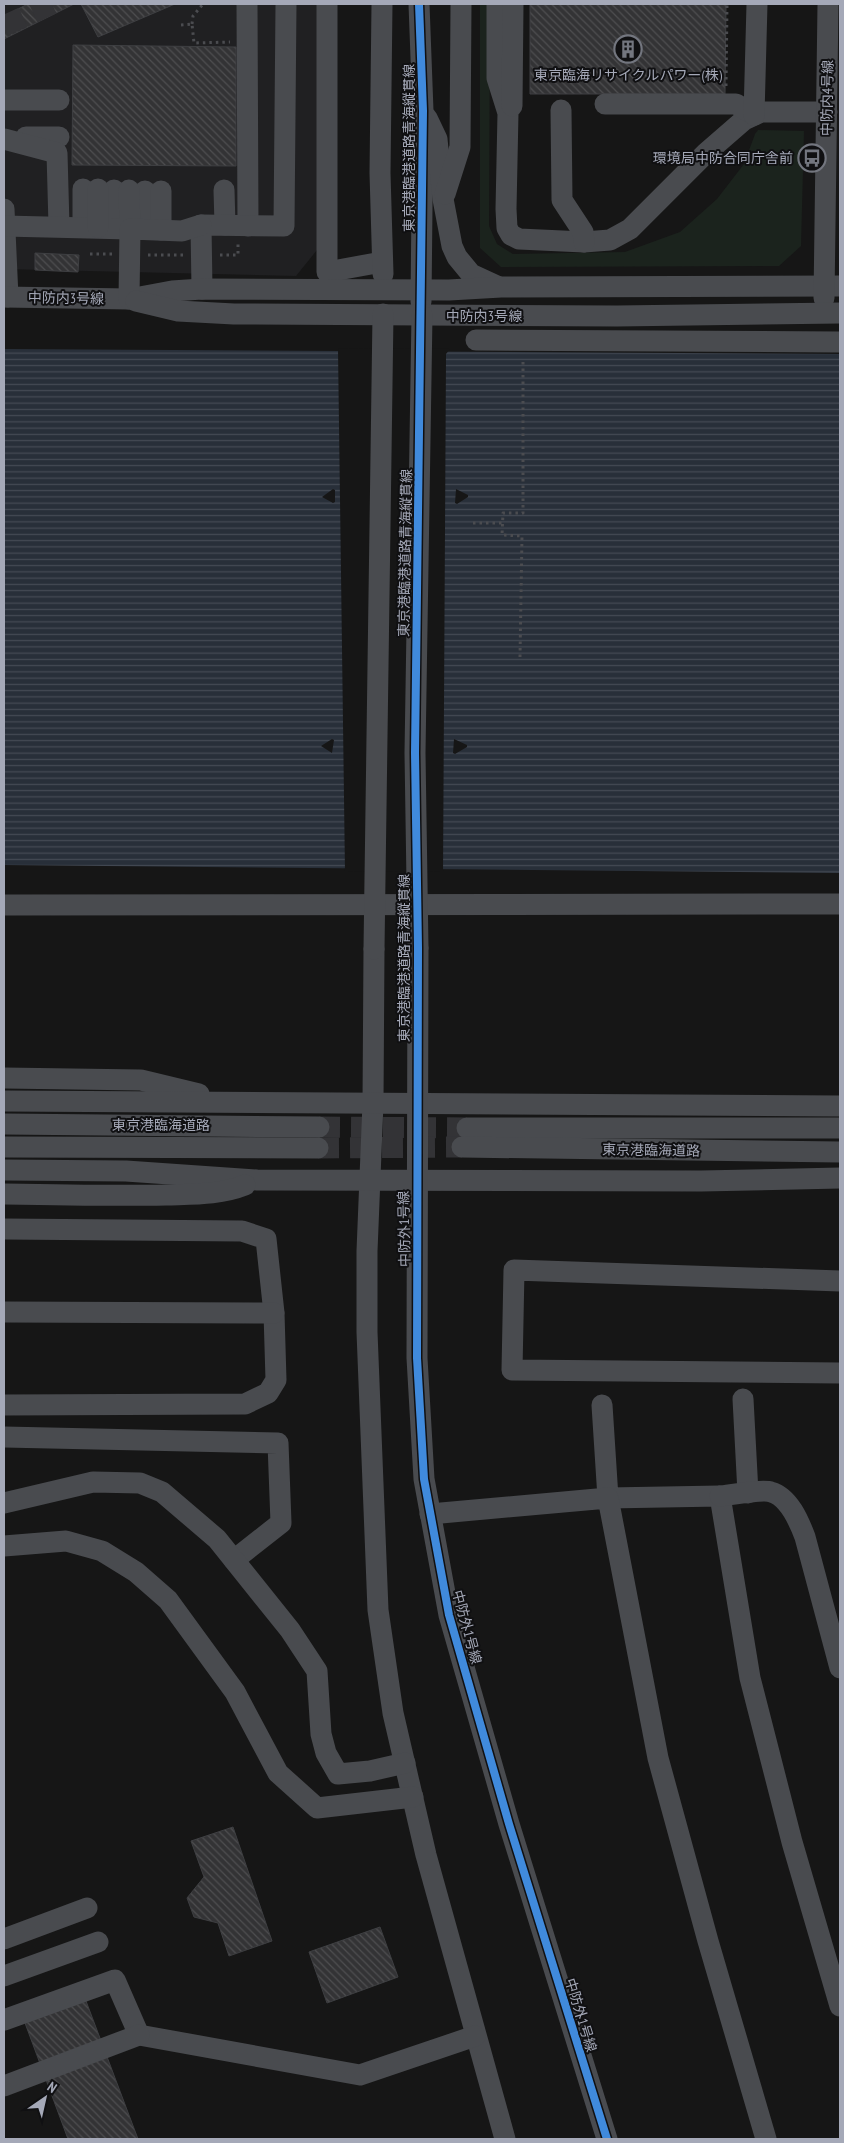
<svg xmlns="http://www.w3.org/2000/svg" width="844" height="2143" font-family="'PT Sans Narrow','Noto Sans JP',sans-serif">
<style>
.built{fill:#202022}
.grass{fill:#1b231d}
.water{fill:url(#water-rules);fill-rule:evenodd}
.pier{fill:#161616}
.building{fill:url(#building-back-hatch);stroke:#3e3f42}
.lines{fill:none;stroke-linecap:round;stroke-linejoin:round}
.minor-tunnel{stroke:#333336;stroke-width:21;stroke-dasharray:21 11;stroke-linecap:butt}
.path{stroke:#4b4c50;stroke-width:3;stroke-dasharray:2.5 4;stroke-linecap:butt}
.minor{stroke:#494b4f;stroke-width:21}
.minor-bridge{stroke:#494b4f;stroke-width:21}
.cycleway-casing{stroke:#101012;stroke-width:11}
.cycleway{stroke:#408adc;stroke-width:8}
.labels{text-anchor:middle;stroke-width:4;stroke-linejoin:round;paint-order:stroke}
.poi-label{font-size:14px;fill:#a5a9b8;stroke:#101012}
.street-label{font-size:14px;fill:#a5a9b8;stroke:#101012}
</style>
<defs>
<pattern id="water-rules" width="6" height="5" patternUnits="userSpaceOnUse" patternTransform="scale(1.25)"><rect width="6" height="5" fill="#282f39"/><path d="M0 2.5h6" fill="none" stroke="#444a54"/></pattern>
<pattern id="building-back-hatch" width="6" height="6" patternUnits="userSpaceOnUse" patternTransform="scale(1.25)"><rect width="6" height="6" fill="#333335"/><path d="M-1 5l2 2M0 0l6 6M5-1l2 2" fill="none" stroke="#4e4e50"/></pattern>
</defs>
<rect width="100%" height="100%" fill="#161616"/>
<polygon class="built" points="4,4 321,4 317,250 296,276 4,269"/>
<polygon class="grass" points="480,4 490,4 489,226 497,244 513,254 625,252 680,232 717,199 744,164 755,134 758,130 804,131 801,246 779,266 501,267 480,248"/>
<path class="water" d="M4 349 840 354V873L4 865ZM333 489 335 490V502L333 503 322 497ZM456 489 468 495V497L457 504 455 503ZM332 739 334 740 332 753 321 746ZM454 739 467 745V747L455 754 453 753Z"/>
<polygon class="pier" points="338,348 450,349 446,354 443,872 345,871"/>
<g class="building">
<polygon points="28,4 74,4 4,39 4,16"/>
<polygon points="81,4 175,4 98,37"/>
<polygon points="530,4 726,4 725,94 530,94"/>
<polygon points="73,45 236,47 236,166 72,165"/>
<polygon points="35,253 79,255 78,272 35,270"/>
<polygon points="233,1827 272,1941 229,1956 218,1923 194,1917 187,1898 204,1877 191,1841"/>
<polygon points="380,1927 398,1977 327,2003 309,1952"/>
<polygon points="86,2001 138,2139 68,2139 25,2023"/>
</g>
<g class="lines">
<g class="minor-tunnel">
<polyline points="4,26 52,4"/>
<polyline points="319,1127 467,1128"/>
<polyline points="318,1148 462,1147"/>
</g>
<g class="path">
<polyline points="192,24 193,16 203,4"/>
<polyline points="181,25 192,24 194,43 230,42"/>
<polyline points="726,86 727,4"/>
<polyline points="90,254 112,254"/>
<polyline points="148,255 185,255"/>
<polyline points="220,255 238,255 238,242"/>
<polyline points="473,523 503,523"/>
<polyline points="520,657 522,536 502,535 503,513 523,513 523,359"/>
</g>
<g class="minor">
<polyline points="247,4 248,226"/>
<polyline points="327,4 327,272 382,262"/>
<polyline points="382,4 380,173 383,274"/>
<polyline points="419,4 423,111 421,302"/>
<polyline points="497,4 497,78 508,113 506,209 507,228 511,235 519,239 584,242 610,240 630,229 706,153 744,120 761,112 827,112"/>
<polyline points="4,100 59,100"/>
<polyline points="605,104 736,104 754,115"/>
<polyline points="512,106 513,4"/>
<polyline points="561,110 562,200 583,232 584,242"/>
<polyline points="754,115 757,4"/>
<polyline points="427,118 437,139 443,199 452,246 457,257 471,274 497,286"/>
<polyline points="26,137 59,137"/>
<polyline points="4,139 57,153 59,226"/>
<polyline points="83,189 83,227"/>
<polyline points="114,190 114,228"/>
<polyline points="224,190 225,225"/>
<polyline points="145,191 145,229"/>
<polyline points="161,191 161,230"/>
<polyline points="445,194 460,147 461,4"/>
<polyline points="4,209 8,297"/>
<polyline points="4,226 130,229 129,190"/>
<polyline points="98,227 98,189"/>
<polyline points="202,289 201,225 284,226 286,4"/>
<polyline points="4,297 129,299 172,291 202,289 449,290 501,287 840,286"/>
<polyline points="824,298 828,4"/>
<polyline points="129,299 130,229 182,231 201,225"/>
<polyline points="136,301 178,311 234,314 617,316 840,313"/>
<polyline points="476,340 840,342"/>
<polyline points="4,905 840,904"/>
<polyline points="418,948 417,1358 424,1479 449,1615 509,1824 607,2139"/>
<polyline points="374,949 373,1103 367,1251 367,1332 378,1610 393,1713 426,1855 505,2139"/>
<polyline points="4,1078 141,1080 199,1094"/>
<polyline points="4,1101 840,1106"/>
<polyline points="4,1124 319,1127"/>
<polyline points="467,1128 840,1128"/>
<polyline points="4,1147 318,1148"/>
<polyline points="462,1147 840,1152"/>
<polyline points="4,1170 126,1171 257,1180 701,1181 840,1178"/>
<path d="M4 1194C58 1195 112 1196 166 1195 193 1194 220 1195 245 1185"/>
<polyline points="4,1229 242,1231 266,1239 274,1313 276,1380 268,1393 245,1404 4,1405"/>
<polyline points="840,1281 514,1270 512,1370 840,1373"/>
<polyline points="4,1312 274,1313"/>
<polyline points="743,1399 748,1493"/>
<polyline points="602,1405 608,1498 720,1496 750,1678 792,1842 840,2006"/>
<polyline points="4,1437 278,1443 281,1523 234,1560"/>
<path d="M720 1496C730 1495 763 1489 771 1492 789 1497 799 1521 805 1537L840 1668"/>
<polyline points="4,1503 93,1482 140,1483 162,1492 217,1539 290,1630 317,1671 321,1734 326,1753 338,1774 370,1771 405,1763"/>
<polyline points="430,1514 608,1498 658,1758 708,1941 766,2139"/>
<polyline points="4,1546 66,1541 102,1551 136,1572 168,1600 235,1692 278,1773 317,1808 413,1797"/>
<polyline points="4,1939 87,1908"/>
<polyline points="4,1976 98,1942"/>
<polyline points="4,2020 115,1980 139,2035 360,2075 475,2036"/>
<polyline points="4,2086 139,2035"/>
</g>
<g class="minor-bridge">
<polyline points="418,948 415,753 422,315"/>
<polyline points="374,949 383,314"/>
</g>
<g class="cycleway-casing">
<polyline id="cycleway" points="419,4 423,111 415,753 418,948 417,1358 424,1479 449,1615 509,1824 607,2139"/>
</g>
<use href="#cycleway" class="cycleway"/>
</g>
<defs>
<g id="building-ring" transform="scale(1.4375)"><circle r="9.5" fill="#101012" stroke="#73767f" stroke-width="1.5"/><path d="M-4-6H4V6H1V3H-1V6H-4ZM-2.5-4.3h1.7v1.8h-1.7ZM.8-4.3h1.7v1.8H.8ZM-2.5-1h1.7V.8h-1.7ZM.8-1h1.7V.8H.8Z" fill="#73767f"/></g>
<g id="bus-ring" transform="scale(1.4375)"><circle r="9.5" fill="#101012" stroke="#73767f" stroke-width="1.5"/><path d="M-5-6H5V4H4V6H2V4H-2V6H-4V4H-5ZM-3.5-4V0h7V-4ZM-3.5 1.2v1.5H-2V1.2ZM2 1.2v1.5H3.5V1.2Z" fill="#73767f"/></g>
</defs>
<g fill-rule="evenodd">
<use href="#building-ring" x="628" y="49"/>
<use href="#bus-ring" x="812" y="158"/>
</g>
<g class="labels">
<g class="poi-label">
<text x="628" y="80">東京臨海リサイクルパワー(株)</text>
<text x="793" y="163" text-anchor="end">環境局中防合同庁舎前</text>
</g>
<g class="street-label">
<text transform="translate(827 98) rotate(-89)" y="5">中防内4号線</text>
<text transform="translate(409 148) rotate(-90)" y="5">東京港臨港道路青海縦貫線</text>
<text transform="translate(66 298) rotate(1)" y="5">中防内3号線</text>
<text x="484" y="321">中防内3号線</text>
<text transform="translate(405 553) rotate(-89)" y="5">東京港臨港道路青海縦貫線</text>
<text transform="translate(404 958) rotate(-90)" y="5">東京港臨港道路青海縦貫線</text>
<text x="161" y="1130">東京港臨海道路</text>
<text transform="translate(651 1150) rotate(1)" y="5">東京港臨海道路</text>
<text transform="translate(404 1229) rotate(-91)" y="5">中防外1号線</text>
<text transform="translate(467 1627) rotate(75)" y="5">中防外1号線</text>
<text transform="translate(581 2015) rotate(73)" y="5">中防外1号線</text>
</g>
</g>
<rect width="844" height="2143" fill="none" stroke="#a5a9b8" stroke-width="10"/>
<g transform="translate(45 2098) rotate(34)" stroke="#101012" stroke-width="4" paint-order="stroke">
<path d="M0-4L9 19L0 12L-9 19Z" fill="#a5a9b8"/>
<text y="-8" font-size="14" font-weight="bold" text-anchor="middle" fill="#a5a9b8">N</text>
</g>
</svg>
